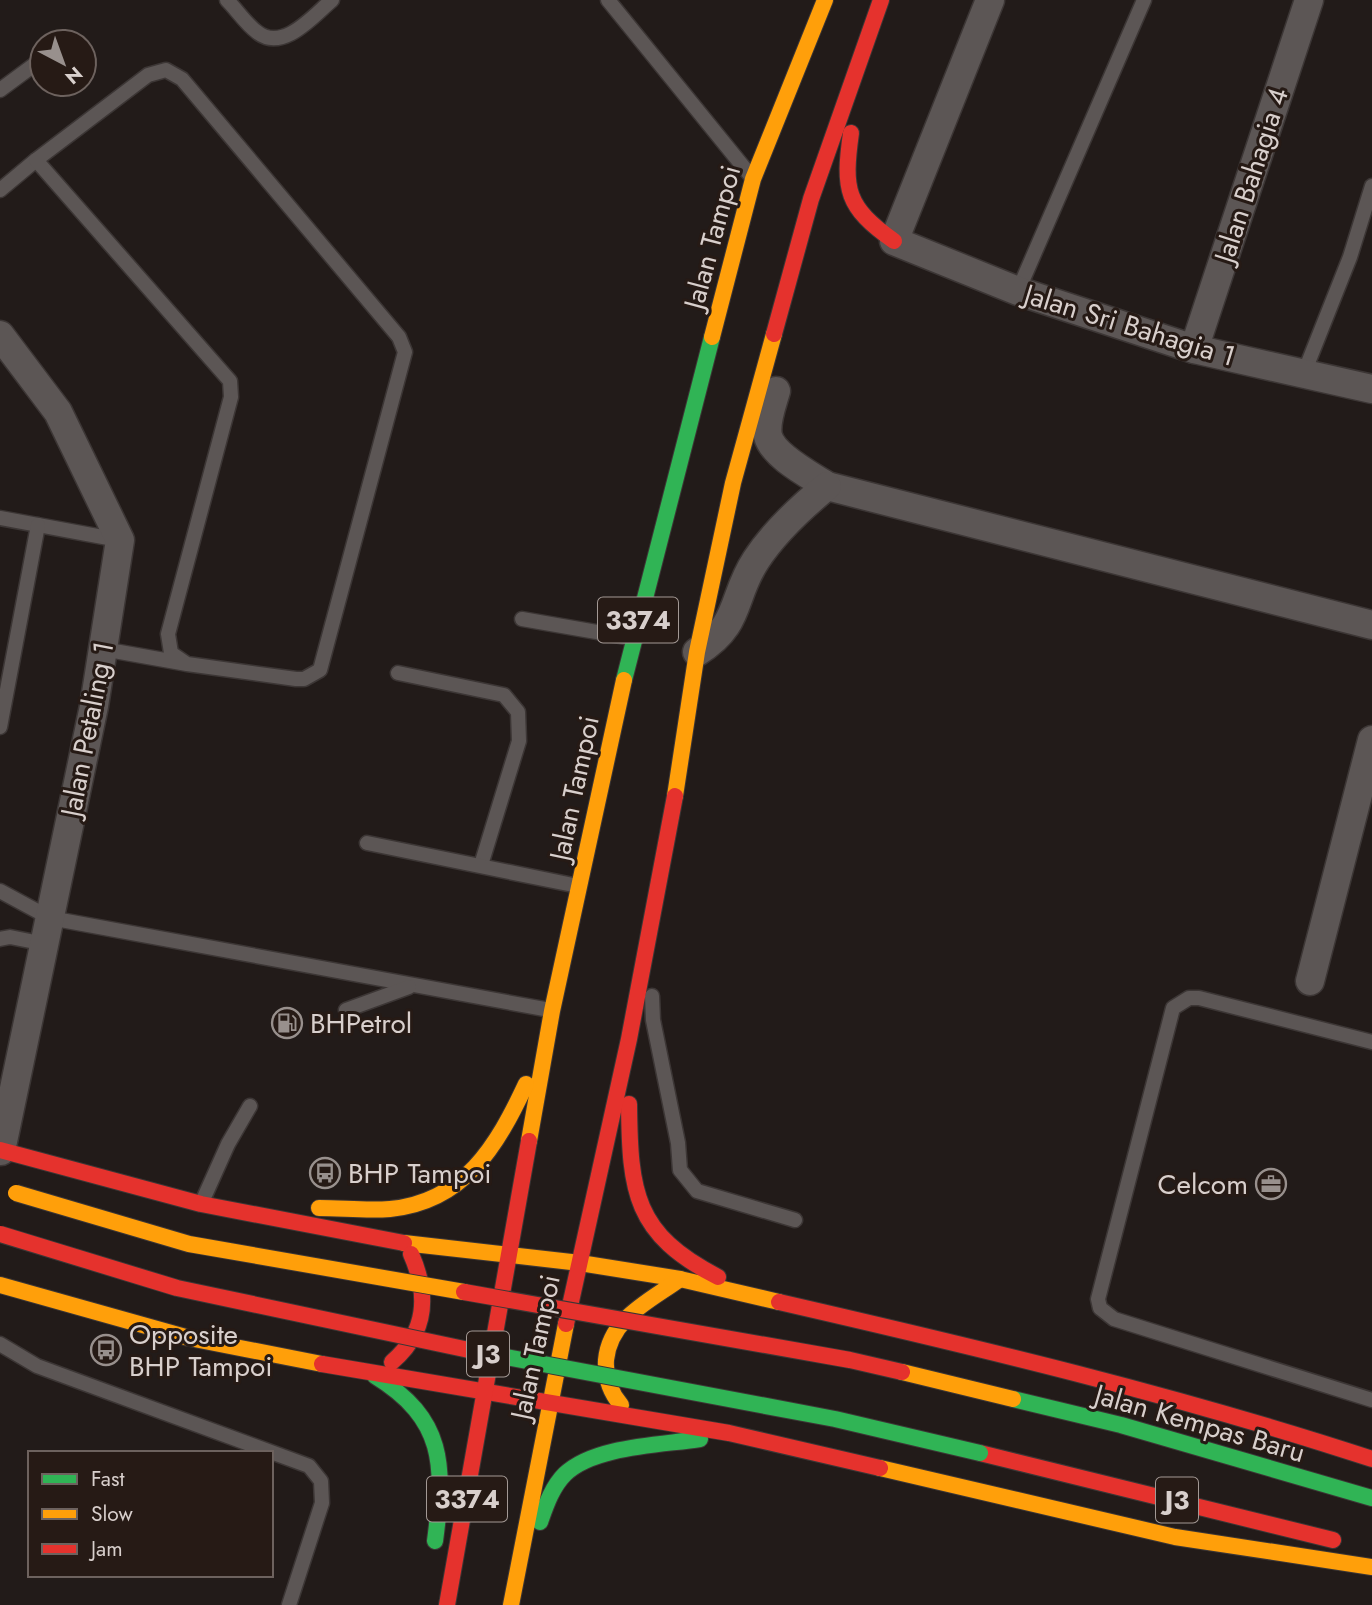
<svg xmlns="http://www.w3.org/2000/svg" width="1372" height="1605" font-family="Jost,sans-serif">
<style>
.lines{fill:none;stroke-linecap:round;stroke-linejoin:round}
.lane-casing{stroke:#3c3635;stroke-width:17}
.street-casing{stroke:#3c3635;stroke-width:31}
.fast-casing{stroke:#3c3635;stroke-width:18}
.slow-casing{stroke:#3c3635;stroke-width:18}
.jam-casing{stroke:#3c3635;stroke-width:18}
.lane{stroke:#5c5655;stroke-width:14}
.street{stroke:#5c5655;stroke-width:28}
.fast{stroke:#30b455;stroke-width:16}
.slow{stroke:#ff9f0a;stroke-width:16}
.jam{stroke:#e5322d;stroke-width:16}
.fast-bridge-casing{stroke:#3c3635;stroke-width:18;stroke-linecap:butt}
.slow-bridge-casing{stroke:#3c3635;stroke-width:18;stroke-linecap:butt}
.jam-bridge-casing{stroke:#3c3635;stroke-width:18;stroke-linecap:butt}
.fast-bridge{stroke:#30b455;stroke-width:16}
.slow-bridge{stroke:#ff9f0a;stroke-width:16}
.jam-bridge{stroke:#e5322d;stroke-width:16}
.labels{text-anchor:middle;stroke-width:6;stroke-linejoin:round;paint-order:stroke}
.shield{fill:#261a15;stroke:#a39995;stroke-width:2}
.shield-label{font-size:26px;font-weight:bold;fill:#d8cfcc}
.street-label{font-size:28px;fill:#d8cfcc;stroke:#261a15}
.poi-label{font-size:28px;fill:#d8cfcc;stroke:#261a15;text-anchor:start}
</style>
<rect width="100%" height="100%" fill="#221b19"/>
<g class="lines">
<g class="lane-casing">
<g id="lane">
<path d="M227 0C237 10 246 24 257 32 283 53 314 15 332 0"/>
<polyline points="608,0 750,175"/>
<polyline points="66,42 67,41"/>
<polyline points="0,90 42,59"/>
<polyline points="0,190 36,160"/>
<polyline points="1018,291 1144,0"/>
<polyline points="1304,373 1350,257 1372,186"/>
<polyline points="0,518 119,540"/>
<polyline points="522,619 631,638"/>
<polyline points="103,649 187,664 296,679 304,679 320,670 405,352 399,337 182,79 166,70 148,75 36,160 230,381 231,397 168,634 171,653 187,664"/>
<polyline points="398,673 504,695 518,712 519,741 481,865"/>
<polyline points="0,727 38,525"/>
<polyline points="367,843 578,886"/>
<polyline points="0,891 50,918 550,1010"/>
<polyline points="0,939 10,937 45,944"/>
<polyline points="652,996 653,1020 678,1143 680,1170 697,1191 795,1220"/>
<polyline points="346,1010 409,987"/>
<polyline points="1372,1042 1199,998 1189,998 1173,1008 1098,1299 1100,1308 1114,1319 1372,1400"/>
<polyline points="202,1202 228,1144 250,1106"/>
<polyline points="0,1344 37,1366 309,1466 321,1481 322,1503 289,1605"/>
</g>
</g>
<g class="street-casing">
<g id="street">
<polyline points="990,0 894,241 1018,291 1194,349 1372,389"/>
<polyline points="0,335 58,412 120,540 94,706 1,1151"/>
<polyline points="1194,349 1309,0"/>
<path d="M776 391C772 405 765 422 768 436 773 456 810 475 827 486L1372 625"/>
<path d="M697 652C742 624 731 598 756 560 775 531 800 508 827 486"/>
<polyline points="1310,981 1372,740"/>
</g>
</g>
<g class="fast-casing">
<g id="fast">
<polyline points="624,680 712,337"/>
<path d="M375 1376C445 1419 445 1465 435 1541"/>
<polyline points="1013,1399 1121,1425 1372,1498"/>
<path d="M540 1522C546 1505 552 1487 565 1474 594 1446 661 1445 700 1439"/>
</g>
</g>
<g class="slow-casing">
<g id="slow">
<polyline points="712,337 753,179 825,0"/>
<polyline points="675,796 697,652 733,483 774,334"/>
<polyline points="529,1141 552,1011 624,680"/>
<path d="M319 1208C343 1208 366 1211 390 1209 464 1202 497 1146 526 1084"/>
<polyline points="404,1243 580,1263 680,1279 779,1302"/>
<polyline points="0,1285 189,1338 322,1364"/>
<path d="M621 1405C610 1392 605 1377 606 1360 610 1318 650 1301 680 1279"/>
<polyline points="880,1468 1175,1537 1372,1567"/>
<polyline points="511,1605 566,1324"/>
</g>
</g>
<g class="jam-casing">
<g id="jam">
<path d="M851 133C843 190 846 207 894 241"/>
<polyline points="774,334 811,199 881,0"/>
<path d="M629 1104C630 1192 634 1234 718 1277"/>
<polyline points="0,1150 201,1204 404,1243"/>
<path d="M779 1302C979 1348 1177 1395 1372 1459"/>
<polyline points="566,1324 629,1039 675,796"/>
<path d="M392 1362C427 1332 429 1295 411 1254"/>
<polyline points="322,1364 729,1433 880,1468"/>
<polyline points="980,1453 1333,1540"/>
<polyline points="447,1605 529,1141"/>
</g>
</g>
<use href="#lane" class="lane"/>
<use href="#street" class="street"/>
<use href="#fast" class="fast"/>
<use href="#slow" class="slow"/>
<use href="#jam" class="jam"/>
<g class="fast-bridge-casing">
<polyline id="fast-bridge" points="469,1350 835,1419 980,1453"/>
</g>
<g class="slow-bridge-casing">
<g id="slow-bridge">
<polyline points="16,1193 189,1244 464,1292"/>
<polyline points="902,1372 1013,1399"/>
</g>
</g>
<g class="jam-bridge-casing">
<g id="jam-bridge">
<polyline points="0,1234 177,1288 469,1350"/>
<polyline points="464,1292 850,1360 902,1372"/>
</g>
</g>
<use href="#fast-bridge" class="fast-bridge"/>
<use href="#slow-bridge" class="slow-bridge"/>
<use href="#jam-bridge" class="jam-bridge"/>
</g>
<defs>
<g id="fuel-ring" transform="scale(1.575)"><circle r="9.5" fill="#261a15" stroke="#98908d" stroke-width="1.5"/><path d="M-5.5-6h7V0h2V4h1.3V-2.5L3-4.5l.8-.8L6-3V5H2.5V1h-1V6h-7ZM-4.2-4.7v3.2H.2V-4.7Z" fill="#98908d"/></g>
<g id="bus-ring" transform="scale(1.575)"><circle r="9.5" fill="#261a15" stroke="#98908d" stroke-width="1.5"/><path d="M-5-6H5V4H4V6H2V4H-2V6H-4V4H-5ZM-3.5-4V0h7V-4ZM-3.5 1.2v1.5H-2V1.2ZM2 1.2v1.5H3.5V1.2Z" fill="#98908d"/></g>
<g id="office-ring" transform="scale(1.575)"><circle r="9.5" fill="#261a15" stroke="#98908d" stroke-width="1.5"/><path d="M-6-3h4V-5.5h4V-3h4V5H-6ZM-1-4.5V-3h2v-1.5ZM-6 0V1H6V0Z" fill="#98908d"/></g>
</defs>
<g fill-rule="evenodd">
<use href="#fuel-ring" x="287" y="1023"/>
<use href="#bus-ring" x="325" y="1173"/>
<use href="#office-ring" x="1271" y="1184"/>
<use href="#bus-ring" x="106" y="1350"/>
</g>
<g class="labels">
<g class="shield">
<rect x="598" y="597.5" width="80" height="45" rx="5"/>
<rect x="467" y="1331.5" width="42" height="45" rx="5"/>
<rect x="427" y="1476.5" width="80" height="45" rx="5"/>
<rect x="1156" y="1477.5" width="42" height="45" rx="5"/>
</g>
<g class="shield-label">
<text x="638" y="629">3374</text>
<text x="488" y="1363">J3</text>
<text x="467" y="1508">3374</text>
<text x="1177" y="1509">J3</text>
</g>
<g class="street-label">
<text transform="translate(1251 175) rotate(-72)" y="10">Jalan Bahagia 4</text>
<text transform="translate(712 237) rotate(-75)" y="10">Jalan Tampoi</text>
<text transform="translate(1130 325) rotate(17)" y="10">Jalan Sri Bahagia 1</text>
<text transform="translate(87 729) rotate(-79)" y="10">Jalan Petaling 1</text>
<text transform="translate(574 788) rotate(-78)" y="10">Jalan Tampoi</text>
<text transform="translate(535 1347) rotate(-78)" y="10">Jalan Tampoi</text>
<text transform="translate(1200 1423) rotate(16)" y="10">Jalan Kempas Baru</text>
</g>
<g class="poi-label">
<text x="310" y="1033">BHPetrol</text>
<text x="348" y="1183">BHP Tampoi</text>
<text x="1248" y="1194" text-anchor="end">Celcom</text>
<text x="129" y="1344">Opposite<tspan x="129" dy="32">BHP Tampoi</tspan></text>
</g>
</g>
<rect x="28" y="1451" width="245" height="126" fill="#261a15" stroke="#6d625e" stroke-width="2"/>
<rect x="42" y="1474" width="35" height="10" fill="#30b455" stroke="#6d625e" stroke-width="2"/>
<text x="91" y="1486" font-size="21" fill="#d8cfcc">Fast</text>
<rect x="42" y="1509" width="35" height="10" fill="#ff9f0a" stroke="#6d625e" stroke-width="2"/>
<text x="91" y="1521" font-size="21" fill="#d8cfcc">Slow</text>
<rect x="42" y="1544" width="35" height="10" fill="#e5322d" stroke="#6d625e" stroke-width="2"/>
<text x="91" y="1556" font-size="21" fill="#d8cfcc">Jam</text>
<g transform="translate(63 63) rotate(139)"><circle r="33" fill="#261a15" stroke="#6d625e" stroke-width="2"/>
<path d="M0-5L12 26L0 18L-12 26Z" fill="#98908d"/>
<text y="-10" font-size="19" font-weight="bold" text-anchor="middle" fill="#d8cfcc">N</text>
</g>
</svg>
